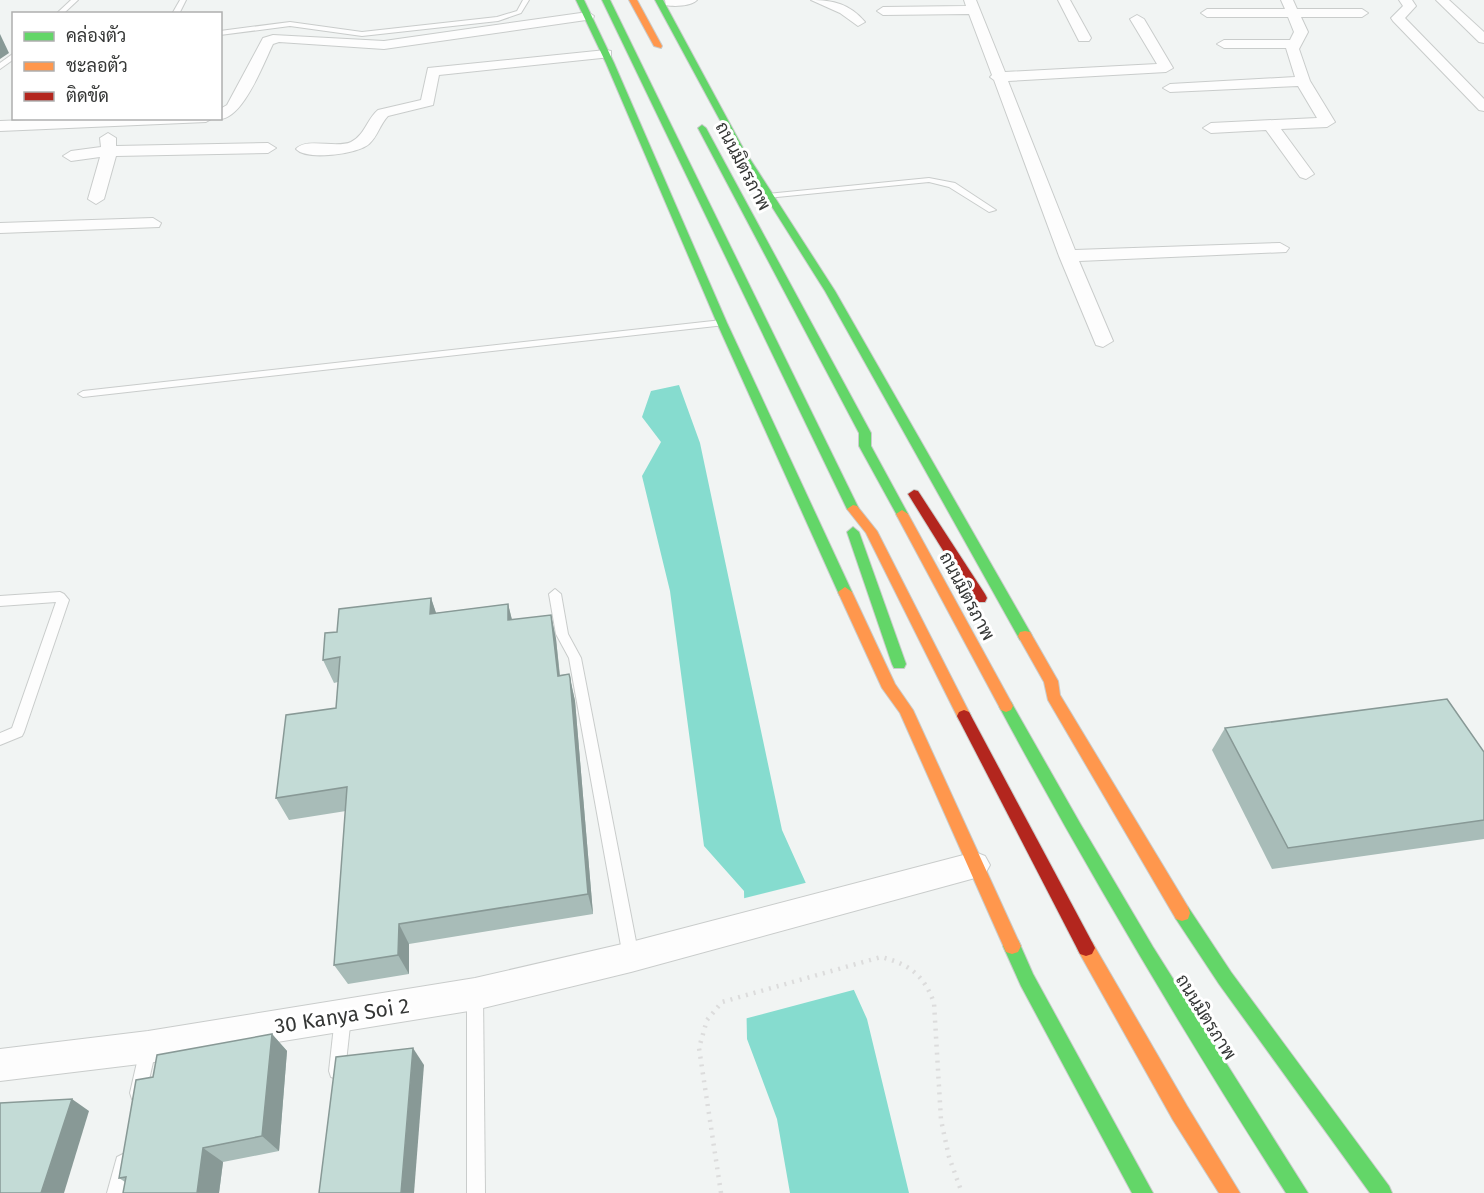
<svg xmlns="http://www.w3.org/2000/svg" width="1484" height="1193" font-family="'Fira Sans',Sarabun,sans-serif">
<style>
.water{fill:#86dccf}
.pier{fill:#f1f4f3}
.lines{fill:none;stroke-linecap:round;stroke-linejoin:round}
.lane-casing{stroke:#c9cccb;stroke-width:2}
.street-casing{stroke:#c9cccb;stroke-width:2}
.fast-casing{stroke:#c9cccb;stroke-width:2}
.slow-casing{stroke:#c9cccb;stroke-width:2}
.jam-casing{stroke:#c9cccb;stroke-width:2}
.path{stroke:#dcdcdc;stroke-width:4.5;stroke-dasharray:2 6;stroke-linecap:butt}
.lane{fill:#fdfdfd;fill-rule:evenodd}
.street{fill:#fdfdfd;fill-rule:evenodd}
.fast{fill:#63d668;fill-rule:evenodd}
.slow{fill:#ff974d;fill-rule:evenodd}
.jam{fill:#b3261e;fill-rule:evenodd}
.wall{fill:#a8bcb8}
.shaded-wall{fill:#889996}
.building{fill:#c3dbd6;stroke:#889996;stroke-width:1.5}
.labels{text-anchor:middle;stroke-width:6;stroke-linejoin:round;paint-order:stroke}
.street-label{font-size:18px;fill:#353736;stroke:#fff}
.near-street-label{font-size:21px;fill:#353736;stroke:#fff}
</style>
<rect width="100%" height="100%" fill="#f1f4f3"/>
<polygon class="water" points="679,385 700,443 782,830 867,1019 909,1193 790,1193 777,1119 747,1039 744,891 704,846 670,591 642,476 661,442 642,417 651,391"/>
<polygon class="pier" points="809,882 857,989 744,1019 741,899"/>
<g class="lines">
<g class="lane-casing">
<g id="lane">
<polygon points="71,0 78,0 63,14 56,14"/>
<polygon points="180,0 186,0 179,14 172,14"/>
<polygon points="523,0 529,0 521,13 498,21 362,36 290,26 220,35 220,31 290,22 362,32 497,17 517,11"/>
<polygon points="14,53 14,59 0,69 0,63"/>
<polygon points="929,178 955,183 996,210 989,212 949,187 929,182 767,198 763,196 767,194"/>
<polygon points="722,320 725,321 725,325 83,397 78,394 83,391"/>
<polygon points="555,589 561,594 568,634 581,658 639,957 636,962 631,964 626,962 623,957 569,658 556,634 549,594"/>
<polygon points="60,592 64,594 69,600 24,732 22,736 0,745 0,733 12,728 56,602 0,606 0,596"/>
<polygon points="475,986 481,988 483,994 485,1193 467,1193 467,994 469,988"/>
<polygon points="343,1009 349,1011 351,1017 345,1071 343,1077 337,1079 331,1077 329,1071 335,1017 337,1011"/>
<polygon points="148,1041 154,1043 156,1049 146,1093 144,1099 138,1101 132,1099 130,1093 140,1049 142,1043"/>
<polygon points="123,1154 129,1157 132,1163 125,1193 107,1193 117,1157"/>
</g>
</g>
<g class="street-casing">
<g id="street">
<path d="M665 0H697C691 6 674 7 666 5Z"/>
<path d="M811 0C833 0 850 4 865 22L858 26 840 13Z"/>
<polygon points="964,0 976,0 1005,72 1157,64 1130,19 1137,15 1144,19 1173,68 1166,72 1008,81 1075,250 1280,243 1289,248 1286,252 1079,261 1113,341 1103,347 1096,345 1059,256 994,80 990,77 992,75 969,14 883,15 877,11 883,7 966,6"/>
<polygon points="1058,0 1070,0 1091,38 1089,41 1079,41"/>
<polygon points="1281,0 1293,0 1297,9 1362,9 1368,13 1362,17 1301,17 1308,32 1299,49 1310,81 1335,122 1327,127 1281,129 1314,174 1306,179 1300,177 1266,130 1211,133 1203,128 1211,123 1317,118 1298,86 1170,92 1163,88 1170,84 1295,77 1286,48 1224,48 1217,44 1224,40 1290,40 1294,32 1288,17 1207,17 1201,13 1207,9 1285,9"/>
<polygon points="1399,0 1412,0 1416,6 1405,18 1484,99 1484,111 1479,110 1393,21 1391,18 1403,6"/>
<polygon points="1436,0 1449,0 1484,32 1484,43 1479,42"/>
<path d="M588 12 594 16 593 19 384 49 279 42 273 44C264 62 240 128 214 118H220V109L227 105 263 38 273 35 384 41Z"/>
<path d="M606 50 611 51V57L439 75 433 105 388 116C380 124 378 136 369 144 358 154 307 161 296 149 307 137 336 149 351 142 365 135 367 119 378 110L421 100 428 68Z"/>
<polygon points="77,118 213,118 206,122 0,131 0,121"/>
<polygon points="108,133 116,138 116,146 268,143 276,148 268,153 116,156 104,199 96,204 88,199 100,157 71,161 63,156 71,151 101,147 100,138"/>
<polygon points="153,218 161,223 159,227 0,233 0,223"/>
<polygon points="975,852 985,856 990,865 985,874 975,878 631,972 475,1010 148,1063 0,1081 0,1049 148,1031 475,978 631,942"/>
</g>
</g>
<g class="fast-casing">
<g id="fast">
<polygon points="576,0 584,0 614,63 727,323 852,592 850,596 840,596 838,592 717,323 606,63"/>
<polygon points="602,0 610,0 859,509 857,512 853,513 847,509"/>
<polygon points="655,0 663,0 743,148 835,291 1030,632 1032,636 1030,640 1020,640 825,291 735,148"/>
<polygon points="702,125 706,128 871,433 871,446 908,514 906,517 898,517 859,446 859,433 698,128"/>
<polygon points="853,527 859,532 906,664 904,668 894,668 892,664 847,532"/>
<path d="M1006 700 1011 702 1081 825 1153 947 1308 1193H1286C1185 1035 1090 875 1001 710L999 706 1001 702Z"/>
<polygon points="1182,905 1188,907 1231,972 1389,1186 1392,1193 1370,1193 1219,984 1176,919 1174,913 1176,907"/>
<polygon points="1012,938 1018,940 1033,974 1153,1193 1132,1193 1021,986 1003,946 1006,940"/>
</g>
</g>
<g class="slow-casing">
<g id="slow">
<polygon points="629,0 637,0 662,46 661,48 654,46"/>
<polygon points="853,505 857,506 877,531 971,716 969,720 964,722 959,720 866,533 847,509"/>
<polygon points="902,510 908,514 1011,702 1013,706 1011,710 1006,712 1001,710 896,514"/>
<polygon points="845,587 852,592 895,684 913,710 1018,940 1021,946 1018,952 1012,954 1006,952 900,713 882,688 838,592"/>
<polygon points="1025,631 1030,632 1058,681 1060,695 1188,907 1190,913 1188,919 1182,921 1176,919 1048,700 1044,682 1018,636 1020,632"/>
<polygon points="1086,940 1092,942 1187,1106 1240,1193 1219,1193 1173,1120 1080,954 1077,948 1080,942"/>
</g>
</g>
<g class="jam-casing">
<g id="jam">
<polygon points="914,490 918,491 985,594 987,598 985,602 975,602 908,494"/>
<polygon points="964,710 969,712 1092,942 1095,948 1092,954 1086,956 1080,954 957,716 959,712"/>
</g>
</g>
<path class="path" d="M721 1193 699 1048 707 1020 722 1002 881 957C909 964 924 975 934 1003L941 1120 949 1157 962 1193"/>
<use href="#lane" class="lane"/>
<use href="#street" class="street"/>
<use href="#fast" class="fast"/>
<use href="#slow" class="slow"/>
<use href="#jam" class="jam"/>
</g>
<g class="wall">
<polygon points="431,598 436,613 508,604 512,620 551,615 556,639 560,675 569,674 575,701 593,914 409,944 409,974 348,984 334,965 346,811 289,820 276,798 336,708 338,682 334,683 323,660"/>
<polygon points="1225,728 1484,752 1484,839 1272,869 1212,750"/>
<polygon points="272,1034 287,1051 279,1151 223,1162 219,1193 124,1193 125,1182 119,1178"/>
</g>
<g class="shaded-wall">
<polygon points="0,34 9,53 0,59"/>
<polygon points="431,598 439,622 430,614"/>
<polygon points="508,604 514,628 508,620"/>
<polygon points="551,615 556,639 562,699 558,676"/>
<polygon points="570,678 575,701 593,914 588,894"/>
<polygon points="399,924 409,944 409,974 398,955"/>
<polygon points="272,1034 287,1051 279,1151 262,1136"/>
<polygon points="413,1048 424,1065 414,1193 401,1193"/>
<polygon points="72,1099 89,1111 64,1193 41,1193"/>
<polygon points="203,1148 223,1162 219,1193 197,1193"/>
</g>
<g class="building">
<polygon points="431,598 430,614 508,604 508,620 551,615 558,676 569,674 570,678 588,894 399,924 398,955 334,965 347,787 276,798 286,715 336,708 340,657 323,660 325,633 337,632 339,609"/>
<polygon points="1447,699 1484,752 1484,820 1288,848 1225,728"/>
<polygon points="272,1034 262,1136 203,1148 197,1193 123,1193 126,1177 119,1178 136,1080 153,1077 157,1055"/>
<polygon points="413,1048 401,1193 319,1193 336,1057"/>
<polygon points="72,1099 41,1193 0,1193 0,1103"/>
</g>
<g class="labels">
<g class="street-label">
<text transform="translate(743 166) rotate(62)" y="6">ถนนมิตรภาพ</text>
<text transform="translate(967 596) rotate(62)" y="6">ถนนมิตรภาพ</text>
<text transform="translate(1206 1017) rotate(58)" y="6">ถนนมิตรภาพ</text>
</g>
<g class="near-street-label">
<text transform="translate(342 1016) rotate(-9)" y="7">30 Kanya Soi 2</text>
</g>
</g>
<rect x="12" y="12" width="210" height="108" fill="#ffffff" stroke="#aeafaf" stroke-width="1.5"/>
<rect x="24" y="32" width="30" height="9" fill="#63d668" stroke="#aeafaf" stroke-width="1.5"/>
<text x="66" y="42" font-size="18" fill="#353736">คล่องตัว</text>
<rect x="24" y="62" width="30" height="9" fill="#ff974d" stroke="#aeafaf" stroke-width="1.5"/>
<text x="66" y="72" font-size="18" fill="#353736">ชะลอตัว</text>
<rect x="24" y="92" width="30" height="9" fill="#b3261e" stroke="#aeafaf" stroke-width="1.5"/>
<text x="66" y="102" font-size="18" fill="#353736">ติดขัด</text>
</svg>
